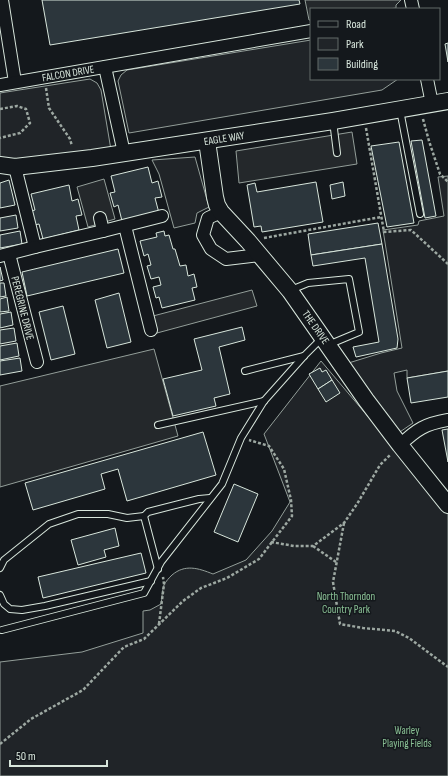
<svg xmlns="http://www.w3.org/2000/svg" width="448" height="776" font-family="'Sofia Sans Condensed',sans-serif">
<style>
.green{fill:#202428;stroke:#939e99}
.parking{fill:#24282b;stroke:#939e99}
.building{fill:#2c363c;stroke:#d8e6dc}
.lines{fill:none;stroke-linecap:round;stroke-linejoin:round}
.lane-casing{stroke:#d8e6dc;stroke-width:8}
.street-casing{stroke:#d8e6dc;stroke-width:14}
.secondary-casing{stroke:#d8e6dc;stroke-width:18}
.path{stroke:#9da8a2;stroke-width:2.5;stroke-dasharray:3 2;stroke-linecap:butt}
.lane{stroke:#14181c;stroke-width:6}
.street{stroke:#14181c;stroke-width:12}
.secondary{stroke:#14181c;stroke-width:16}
.labels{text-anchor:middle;stroke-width:3;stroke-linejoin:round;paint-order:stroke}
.street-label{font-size:11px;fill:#d8e6dc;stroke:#14181c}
.park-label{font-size:11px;fill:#8ac095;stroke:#14181c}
</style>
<rect width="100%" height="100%" fill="#14181c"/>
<g class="green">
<polygon points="311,40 311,79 398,79 382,90 129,133 118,81 121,75 127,70"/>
<polygon points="90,79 97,83 101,90 111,150 20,162 0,159 0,93"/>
<polygon points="195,157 209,207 197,213 195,223 174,228 159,174 152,160"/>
<polygon points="448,176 448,371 407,378 407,370 394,373 397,391 413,423 394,436 342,365 381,353 402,348 383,230 418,225 419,221 444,216 438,177"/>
<path d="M321 361 448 511V776H0V662L82 652 143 633V611L150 610 161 604C162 598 162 591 164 585 166 581 169 578 172 575 185 564 198 568 213 574L246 560 272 531 290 502 264 434Z"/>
</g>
<g class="parking">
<polygon points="305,0 401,0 396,5 396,8 389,9 311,9 311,20 309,20"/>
<polygon points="352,132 357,164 239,183 236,151"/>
<polygon points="104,179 115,219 88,227 77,187"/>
<polygon points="252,290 257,306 157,333 153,316"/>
<polygon points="154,349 178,436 0,487 0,386"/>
</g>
<g class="building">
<polygon points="42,0 299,0 300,4 50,45"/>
<polygon points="448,43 448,62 445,44"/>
<polygon points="422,140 436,216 425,218 411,141"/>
<polygon points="399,142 414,223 387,227 371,146"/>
<polygon points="148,167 152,183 158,181 162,197 155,198 159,213 122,221 118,205 114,207 110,193 115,192 111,176"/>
<polygon points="9,180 15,205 0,208 0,183"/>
<polygon points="316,182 323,222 262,232 261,226 254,227 247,185 255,183 257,192"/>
<polygon points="343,182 345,196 332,199 330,185"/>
<polygon points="69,185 72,201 78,199 82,215 76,216 79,230 43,239 39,224 34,225 31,211 35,210 31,194"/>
<polygon points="16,215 18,228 0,231 0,218"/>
<polygon points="378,223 382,244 311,255 308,234"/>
<polygon points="20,231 22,244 0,248 0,235"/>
<polygon points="164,231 165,236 169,235 173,249 175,249 180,266 186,265 188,276 194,274 197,287 192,288 195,300 162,308 159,297 156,298 153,287 161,285 159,277 151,279 147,266 151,265 148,254 144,256 140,241 157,237 156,233"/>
<polygon points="382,244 398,339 397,348 356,357 353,347 379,342 365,258 313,266 311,255"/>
<polygon points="118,249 124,273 27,296 22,272"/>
<polygon points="0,267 3,280 0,281"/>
<polygon points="0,283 4,283 6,296 0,297"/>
<polygon points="119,293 131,342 107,348 95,300"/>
<polygon points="7,297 9,311 0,312 0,299"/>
<polygon points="63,306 75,354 51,360 39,312"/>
<polygon points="11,312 13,325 0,328 0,314"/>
<polygon points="242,327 245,340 219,347 230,394 214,398 216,406 173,416 163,379 202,370 194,339"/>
<polygon points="14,328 16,341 0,344 0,330"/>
<polygon points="17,343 19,356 0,360 0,346"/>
<polygon points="20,358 22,371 0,375 0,361"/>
<polygon points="320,368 322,372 326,370 332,380 318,389 309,374"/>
<polygon points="448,371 448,397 411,403 407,378"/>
<polygon points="332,380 340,393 326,402 318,389"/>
<polygon points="448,429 448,462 442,430"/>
<polygon points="203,432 216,475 127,501 118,469 101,474 105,489 33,510 25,483"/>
<polygon points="234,484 258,494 238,542 214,532"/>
<polygon points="115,528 119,546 104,550 106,557 78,565 71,540"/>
<polygon points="141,553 146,573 43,598 38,577"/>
</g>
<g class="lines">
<g class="lane-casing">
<g id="lane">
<polyline points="400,110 420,214"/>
<polyline points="333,121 337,153"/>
<polyline points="291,290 308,283 349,279 359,332 328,345"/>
<polyline points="245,371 304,356"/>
<polyline points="158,425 264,401"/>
<polyline points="0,568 4,560 49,524 78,514 108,514 127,518 144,516"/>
<polyline points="158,569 144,516 148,512 199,499 210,498"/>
<polyline points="0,595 4,604 10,609 22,610 45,606 151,581"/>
<polyline points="2,630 144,593 161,562 222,484 241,438 264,401 304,356 322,338"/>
</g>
</g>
<g class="street-casing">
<g id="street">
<polyline points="2,0 15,82"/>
<polyline points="411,0 413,9"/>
<polyline points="105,67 124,153"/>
<polyline points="427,79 432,104"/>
<polyline points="0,85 311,31"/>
<polyline points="15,167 35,247 103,231 100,218"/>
<polyline points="221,212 208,218 203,235 211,249 226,259 259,255"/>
<polyline points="125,226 151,330"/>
<polyline points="103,231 162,216"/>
<polyline points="9,254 37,362"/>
<polyline points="0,256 35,247"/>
<path d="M400 445C417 429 425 424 448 420"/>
</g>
</g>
<g class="secondary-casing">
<g id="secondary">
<polyline points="207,141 215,197 217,205 221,212 248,241 290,291 366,400 400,445 448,505"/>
<polyline points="0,165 15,167 92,158 333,121 448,101"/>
</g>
</g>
<g class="path">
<polyline points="46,88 49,108 70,139 72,146"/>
<polyline points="0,109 17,106 26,109 30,123 20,133 0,138"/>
<polyline points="423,119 429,141 440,174 448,182"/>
<polyline points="366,128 384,232 411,230 448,264"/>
<polyline points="264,238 381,217"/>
<polyline points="344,523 333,582 340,624 363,628 395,631 409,638 448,667"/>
<polyline points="271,542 294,546 313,546 344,523 357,504 380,465 390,455"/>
<polyline points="313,546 336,562"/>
<polyline points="159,624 164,584 163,577"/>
<polyline points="0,744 31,719 83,690 124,647 144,639 183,601 201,588 227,578 259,559 292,516 291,500 284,469 269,446 249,440"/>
</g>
<use href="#lane" class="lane"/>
<use href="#street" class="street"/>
<use href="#secondary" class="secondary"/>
</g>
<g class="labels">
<g class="street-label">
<text transform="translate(68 73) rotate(-10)" y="4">FALCON DRIVE</text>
<text transform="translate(224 138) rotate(-9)" y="4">EAGLE WAY</text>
<text transform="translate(23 308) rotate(76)" y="4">PEREGRINE DRIVE</text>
<text transform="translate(316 327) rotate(55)" y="4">THE DRIVE</text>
</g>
<g class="park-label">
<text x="346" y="600">North Thorndon<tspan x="346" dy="13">Country Park</tspan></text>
<text x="407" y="734">Warley<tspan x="407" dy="13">Playing Fields</tspan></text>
</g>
</g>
<rect x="310" y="8" width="130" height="72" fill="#14181c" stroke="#626a69"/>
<rect x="318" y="21" width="20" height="6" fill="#14181c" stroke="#626a69"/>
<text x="346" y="28" font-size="12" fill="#d8e6dc">Road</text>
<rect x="318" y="38" width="20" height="12" fill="#202428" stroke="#626a69"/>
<text x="346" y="48" font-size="12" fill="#d8e6dc">Park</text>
<rect x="318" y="58" width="20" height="12" fill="#2c363c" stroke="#626a69"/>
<text x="346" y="68" font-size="12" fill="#d8e6dc">Building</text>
<path d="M10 760v6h97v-6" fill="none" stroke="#d8e6dc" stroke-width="2"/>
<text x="16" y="760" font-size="12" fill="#d8e6dc" stroke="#14181c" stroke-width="3" paint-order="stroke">50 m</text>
</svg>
